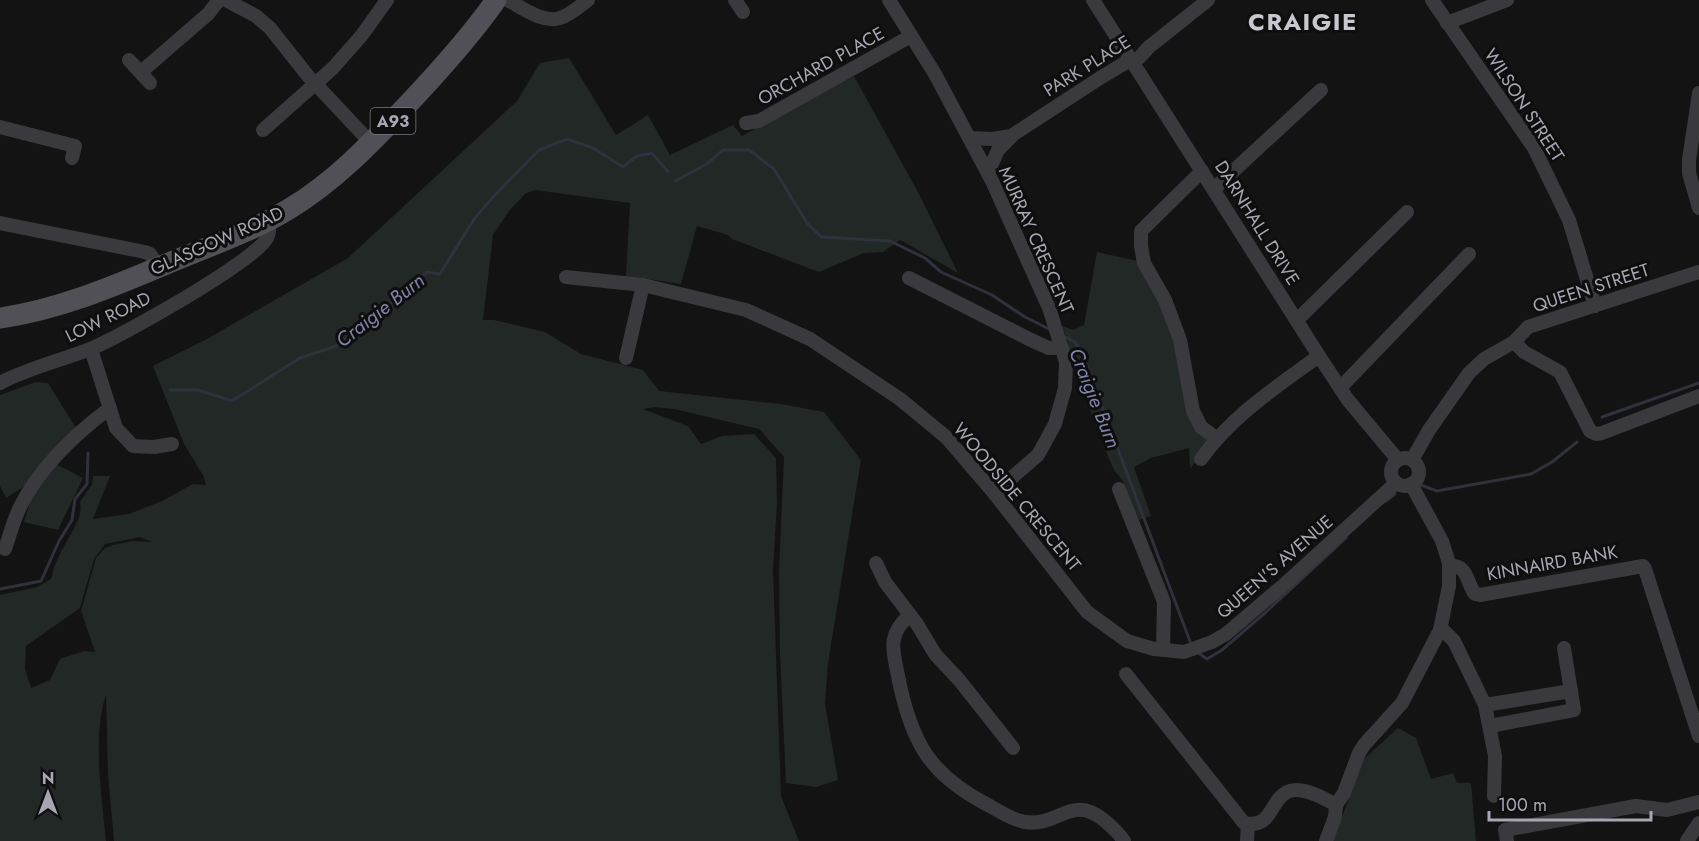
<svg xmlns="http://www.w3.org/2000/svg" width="1699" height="841" font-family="Jost,sans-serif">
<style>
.green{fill:#212825;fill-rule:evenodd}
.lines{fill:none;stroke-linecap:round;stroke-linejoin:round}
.stream{stroke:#2f313d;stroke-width:3}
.minor{stroke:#3a393d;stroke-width:14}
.primary{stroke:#525057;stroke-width:21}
.labels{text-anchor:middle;stroke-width:6;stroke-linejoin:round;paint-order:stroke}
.shield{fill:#0e0e0f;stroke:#797882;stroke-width:1.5}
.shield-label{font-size:16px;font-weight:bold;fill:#a7a6b3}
.street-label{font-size:18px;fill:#a7a6b3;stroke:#0e0e0f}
.water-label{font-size:20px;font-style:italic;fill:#8084aa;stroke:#0e0e0f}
.district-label{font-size:24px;font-weight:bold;letter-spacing:1.5px;fill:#c8c6cf;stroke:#0e0e0f}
</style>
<rect width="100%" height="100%" fill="#131314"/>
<g class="green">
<path d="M569 58 616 135 648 115 670 155 733 125 742 136 854 76 918 192 958 273 900 240 883 252 864 253 819 272 732 239 728 235 697 226 681 284 626 276 630 203 535 190 526 193 509 211 493 235 483 320H494L545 332 581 354 643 370 659 391 781 404 824 412 861 460 828 663 825 704 838 780 816 787 786 783 780 654 779 570 784 457 759 429 674 409 654 407 643 409 688 426 701 444 722 436 754 434 776 458 777 503 773 570 781 796 799 841H114L108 775 106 695C92 736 102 798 106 841H0V595L37 587 51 579C53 571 55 563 59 556 66 539 84 520 80 502L92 484 93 476H110L93 519 129 514 162 501 193 484 206 485 204 477 184 444 153 366 207 339 348 258 517 101 540 63ZM140 537 152 542 133 541 113 545 105 548 96 558 81 611 95 652 84 651 60 659 50 680 31 688 25 669 26 646 80 608 94 559 105 544Z"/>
<polygon points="1097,252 1142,262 1173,324 1182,371 1213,438 1190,469 1189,448 1151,458 1134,467 1151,516 1139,520 1123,481 1114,470 1108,456 1070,358 1067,339 1062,326 1073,330 1084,325"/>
<polygon points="36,382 48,383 76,428 29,483 6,498 0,486 0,395"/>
<polygon points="56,464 83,478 58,530 24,522 33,493"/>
<polygon points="1398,728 1416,738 1431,779 1453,773 1457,783 1471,783 1476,841 1333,841 1364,759"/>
</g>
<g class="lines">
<g class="stream">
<polyline points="675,181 707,164 723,150 749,150 774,169 807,223 821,237 890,241 925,258 941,272 992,295 1025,317 1051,330"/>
<polyline points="1063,336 1075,342 1082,353 1191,644"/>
<polyline points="170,390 198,390 232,401 300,358 336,346 362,328 427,272 440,274 474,219 494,196 539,150 567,139 593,148 623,167 637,156 652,153 668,172"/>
<polyline points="1602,417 1699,383"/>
<polyline points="1418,484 1437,491 1531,474 1552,462 1577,442"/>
<polyline points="1386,501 1395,494"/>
<polyline points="0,589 41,581 59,541 72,520 75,499 87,484 88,453"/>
<polyline points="1197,652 1207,659 1222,650 1266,612 1346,538"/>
</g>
<g class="minor">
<polyline points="226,0 256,16 270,28 308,76 371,143"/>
<path d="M507 0C522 7 543 24 560 18 570 15 580 6 588 0"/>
<polyline points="735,0 743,12"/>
<polyline points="889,0 935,74 992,181 1049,308 1066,362 1065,388 1055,424 1038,455 994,493"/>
<polyline points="1093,0 1319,356 1348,400 1398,460"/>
<polyline points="1432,0 1534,148 1569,220 1595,306"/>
<polyline points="1447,23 1507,0"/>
<polyline points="129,60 150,83"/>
<polyline points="141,72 208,14 219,0"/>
<polyline points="1699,93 1689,160 1689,173 1699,208"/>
<polyline points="746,123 759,121 911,36"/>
<polyline points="0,127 75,146 72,158"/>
<polyline points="263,130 333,68 362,35 387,0"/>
<polyline points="970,138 992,139 1011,136 1100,78 1125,63 1139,58 1149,47 1208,0"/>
<polyline points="1202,171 1141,231 1141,246 1144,263 1165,300 1180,340 1193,411 1201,427 1216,438"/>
<polyline points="988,173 998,150 1012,136"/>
<polyline points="1214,189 1321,90"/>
<polyline points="0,223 145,252 150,254 159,267"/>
<polyline points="566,277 643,285 746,310 810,339 900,399 946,437 994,493 1087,612 1127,641 1154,649 1184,652 1212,642 1226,634 1286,583 1396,483"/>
<polyline points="909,278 1033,341 1049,348 1062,348"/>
<polyline points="1297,320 1407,212"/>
<polyline points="1514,342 1524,352 1560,372 1590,431 1596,434 1602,433 1699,396"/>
<polyline points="91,349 116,428 133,446 154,447 172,444"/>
<polyline points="626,358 643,285"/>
<path d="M0 383C28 368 60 361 90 349 120 337 254 262 267 238 270 233 269 226 270 220"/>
<polyline points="1340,388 1469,254"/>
<circle cx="1405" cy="472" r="14"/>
<path d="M1201 459C1232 416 1276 387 1319 356"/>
<polyline points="1412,460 1429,430 1469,373 1484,359 1514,342 1528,327 1699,272"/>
<polyline points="1119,489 1164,602 1163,650"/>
<path d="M5 549C10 535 14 518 21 505 41 466 75 434 110 408"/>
<polyline points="876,563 885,582 917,624 935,654 960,681 1013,748"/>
<path d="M1449 566C1468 564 1466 582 1475 594L1480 595 1643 566 1645 569 1699 736"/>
<path d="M910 615C885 636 894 653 899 681 912 743 930 775 988 805 999 811 1012 820 1025 822 1059 827 1072 793 1105 821 1113 828 1119 833 1124 841"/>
<polyline points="1440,630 1444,631 1454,641 1485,705 1495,756 1494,796"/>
<path d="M1126 674 1244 823C1273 829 1269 801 1287 792 1301 785 1324 798 1336 805"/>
<polyline points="1485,705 1571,691"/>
<polyline points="1490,726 1574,710 1564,648"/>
<polyline points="1247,841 1248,824"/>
<polyline points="1326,841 1335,817 1336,805 1344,793 1359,753 1364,745 1402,703 1440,630 1449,586 1449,563 1442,541 1411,484"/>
<polyline points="1507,841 1505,830 1636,806 1667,810 1699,802"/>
<polyline points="1687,841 1699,823"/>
</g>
<path class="primary" d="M0 318C57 310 112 287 164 265 206 247 250 233 289 209 336 181 374 140 411 101 441 69 471 36 496 0"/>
</g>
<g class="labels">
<rect class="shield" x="370.5" y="108" width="45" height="26" rx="4.5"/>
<g class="shield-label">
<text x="393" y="127">A93</text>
</g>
<g class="street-label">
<text transform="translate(821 66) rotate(-29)" y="6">ORCHARD PLACE</text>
<text transform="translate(1087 66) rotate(-32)" y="6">PARK PLACE</text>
<text transform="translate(1524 105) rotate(57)" y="6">WILSON STREET</text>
<text transform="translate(1257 223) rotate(58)" y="6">DARNHALL DRIVE</text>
<text transform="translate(1036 240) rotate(66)" y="6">MURRAY CRESCENT</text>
<text transform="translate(217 241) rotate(-24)" y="6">GLASGOW ROAD</text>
<text transform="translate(1591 288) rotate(-18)" y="6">QUEEN STREET</text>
<text transform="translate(108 317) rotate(-26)" y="6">LOW ROAD</text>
<text transform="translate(1017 497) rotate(50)" y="6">WOODSIDE CRESCENT</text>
<text transform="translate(1552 563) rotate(-10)" y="6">KINNAIRD BANK</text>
<text transform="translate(1275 567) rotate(-41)" y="6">QUEEN'S AVENUE</text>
</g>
<g class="water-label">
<text transform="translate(380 310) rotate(-38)" y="7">Craigie Burn</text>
<text transform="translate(1095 398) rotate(68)" y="7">Craigie Burn</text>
</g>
<g class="district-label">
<text x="1303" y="30">CRAIGIE</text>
</g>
</g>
<g transform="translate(48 793)" stroke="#0e0e0f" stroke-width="4.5" paint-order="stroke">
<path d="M0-4.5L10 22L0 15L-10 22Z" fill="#a7a6b3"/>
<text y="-9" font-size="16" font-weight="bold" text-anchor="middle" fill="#a7a6b3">N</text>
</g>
<path d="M1489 811v9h162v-9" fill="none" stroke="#a7a6b3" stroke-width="3"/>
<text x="1498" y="811" font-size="18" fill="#a7a6b3" stroke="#0e0e0f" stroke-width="4.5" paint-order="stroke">100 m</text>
</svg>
